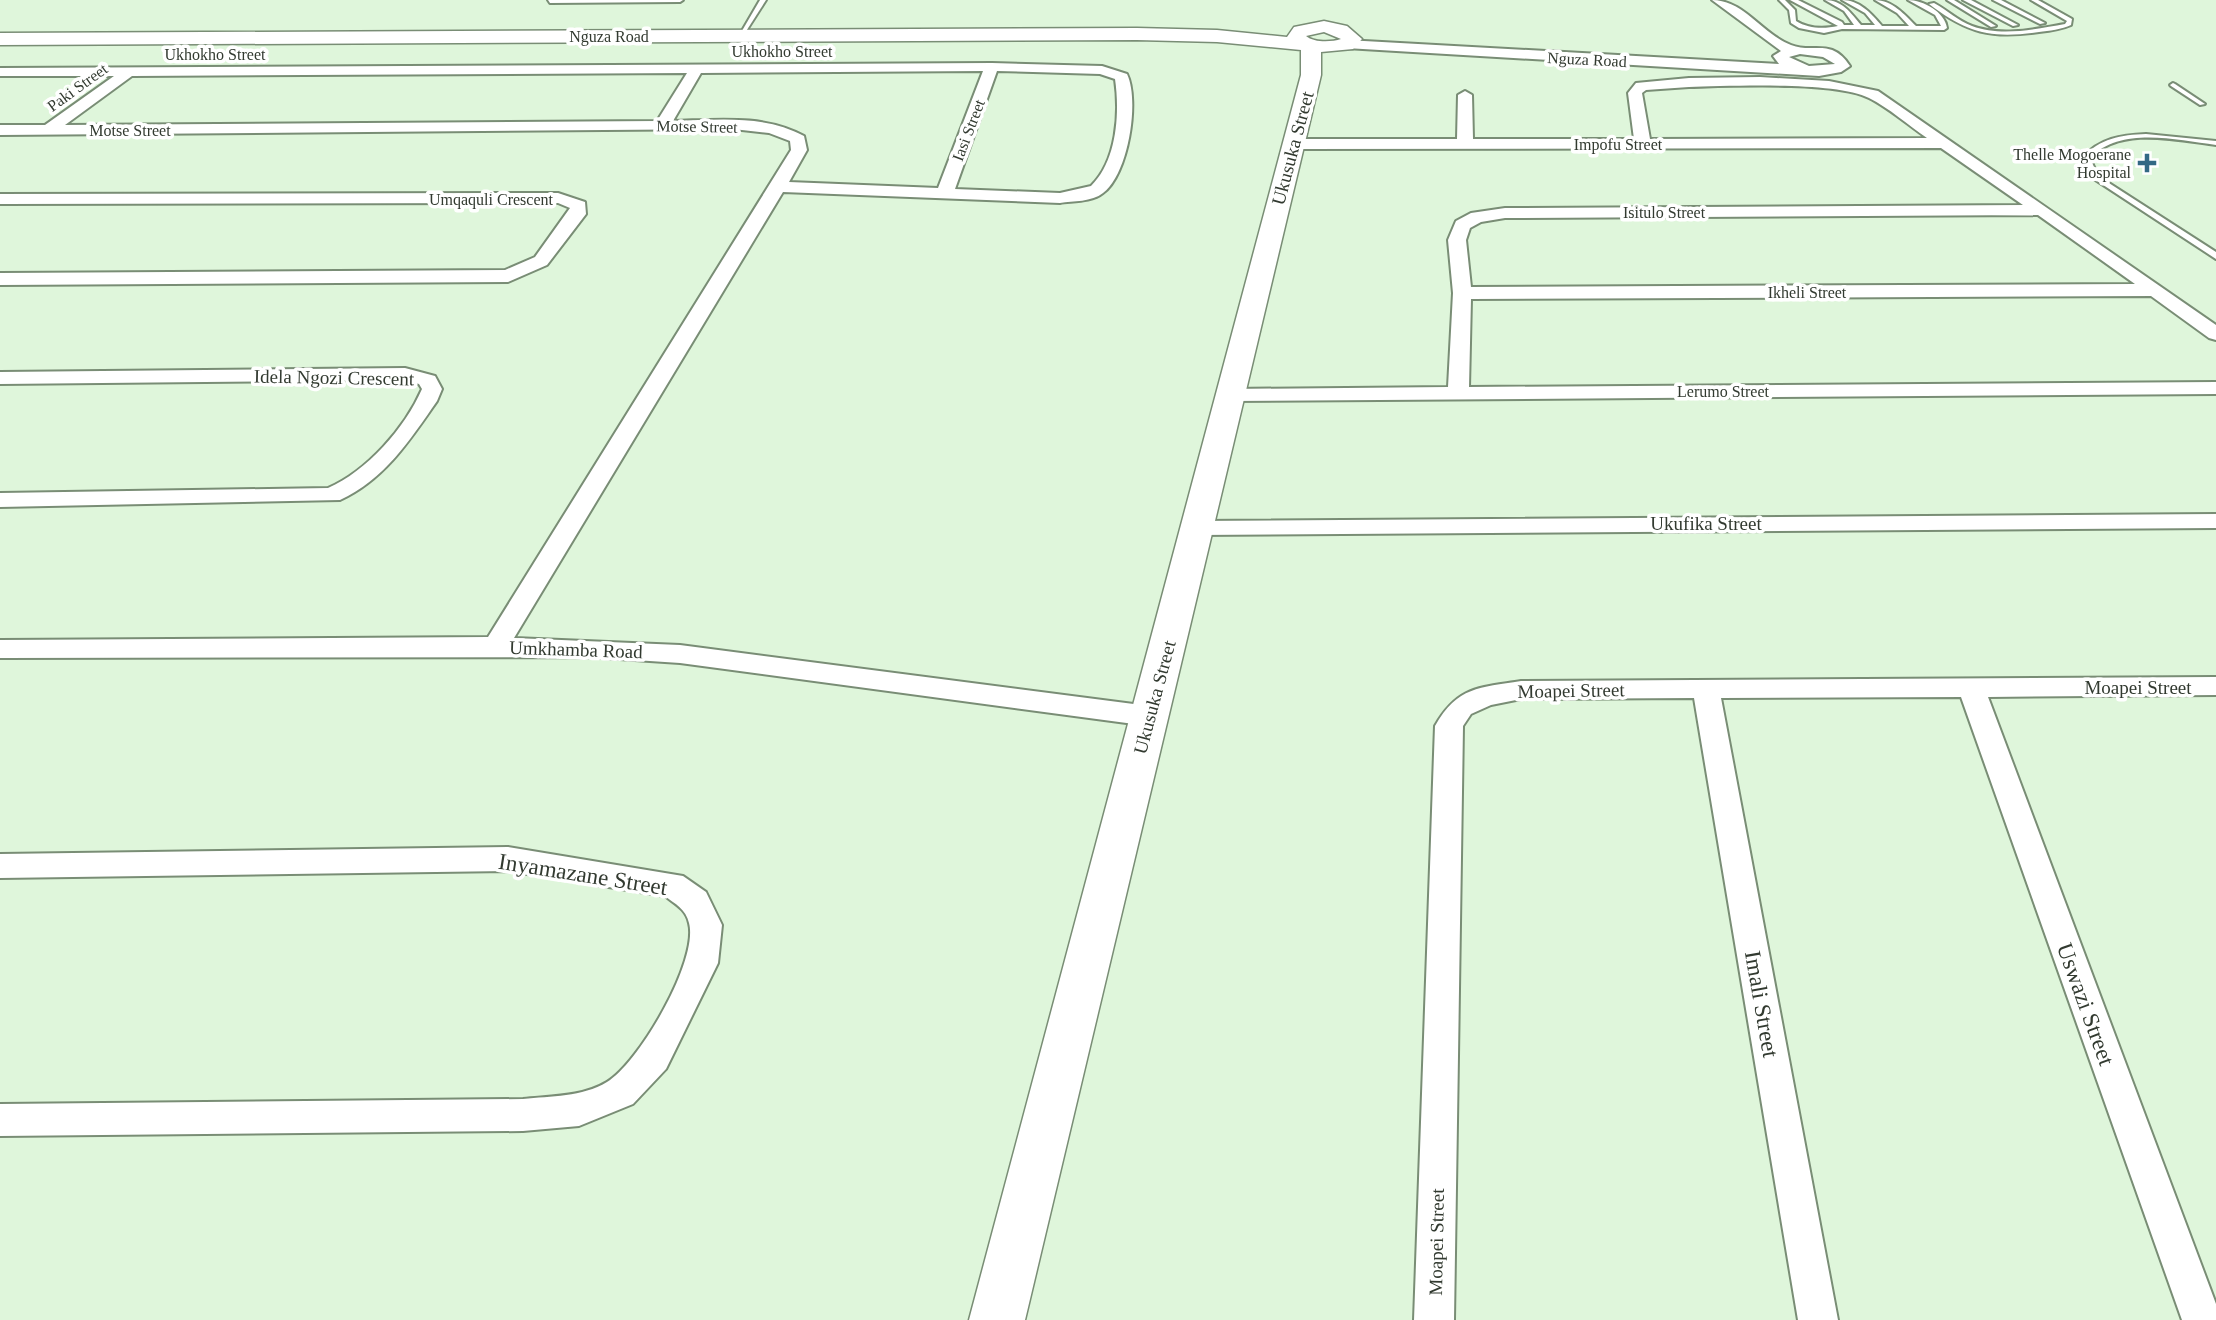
<svg xmlns="http://www.w3.org/2000/svg" width="2216" height="1320" font-family="'Times New Roman',serif">
<style>
.lines{fill:none;stroke-linecap:round;stroke-linejoin:round}
.lane-casing{stroke:#798d75;stroke-width:4}
.street-casing{stroke:#798d75;stroke-width:4}
.secondary-casing{stroke:#798d75;stroke-width:3}
.lane{fill:#fff;fill-rule:evenodd}
.street{fill:#fff;fill-rule:evenodd}
.secondary{fill:#fff;fill-rule:evenodd}
.poi-dot{fill:#336884;stroke:#fff;stroke-width:2.5}
.labels{text-anchor:middle;stroke-width:7;stroke-linejoin:round;paint-order:stroke}
.far-street-label{font-size:16px;fill:#323a30;stroke:#fff}
.far-poi-label{font-size:16px;fill:#323a30;stroke:#fff;text-anchor:end}
.street-label{font-size:19px;fill:#323a30;stroke:#fff}
.near-street-label{font-size:23px;fill:#323a30;stroke:#fff}
</style>
<rect width="100%" height="100%" fill="#dff6db"/>
<g class="lines">
<g class="lane-casing">
<g id="lane">
<polygon points="548,0 683,0 680,2 550,3"/>
<polygon points="760,0 766,0 743,36 739,36"/>
<path d="M1779 0H1785L1795 10 1796 21C1809 29 1824 29 1838 26L1790 0H1798L1842 22 1844 25H1854L1844 11 1825 0C1842 0 1851 13 1861 25H1875L1865 13 1842 0C1859 0 1871 13 1882 26H1909L1897 13 1875 0C1892 0 1905 15 1916 26H1941L1935 15 1908 0C1923 0 1945 12 1947 28L1944 30 1842 29 1824 33 1799 28 1791 23 1789 10Z"/>
<polygon points="1947,0 1954,0 1996,26 1991,27"/>
<polygon points="1963,0 1971,0 2018,25 2013,26"/>
<polygon points="1993,0 2001,0 2045,23 2040,24"/>
<path d="M2031 0H2038L2072 19 2071 25C2062 29 2049 31 2039 32 1991 39 1967 33 1929 4L1934 3C1947 10 1958 21 1972 26 2001 37 2036 29 2065 24L2067 21Z"/>
<polygon points="2173,83 2175,84 2205,104 2200,105 2171,86 2170,85"/>
<path d="M2146 134 2216 141V145C2176 140 2121 126 2090 158L2098 176 2216 252V259L2091 177 2082 158C2100 138 2121 135 2146 134Z"/>
</g>
</g>
<g class="street-casing">
<g id="street">
<path d="M1712 0C1744 0 1762 34 1791 45 1814 54 1831 37 1850 66L1841 72 1819 76 1346 48 1339 44 1346 40 1779 64 1773 56 1781 51ZM1800 54 1823 57 1835 64 1809 66 1789 57Z"/>
<path d="M992 63 1102 66 1127 74C1140 101 1128 175 1103 193 1092 202 1073 201 1060 203L783 192 514 638 680 645 1149 706 1159 709 1163 716 1159 723 1149 726 680 663 589 657 0 658V640L488 637 791 150 790 141 769 133 733 129 0 135V125H45L114 76H0V68ZM983 71 938 188 789 182 807 150 804 136C764 114 716 120 673 121L701 73ZM997 71 1100 74 1115 79C1120 113 1117 161 1091 186L1060 193 955 189ZM687 73 657 121 65 125 132 76Z"/>
<path d="M1760 77 1829 81 1878 91 2216 325V340L2209 338 2151 296 1471 299 1469 387 2216 382V394L1230 401 1220 395 1230 389 1448 387 1453 293 1448 240 1456 221 1471 213 1505 208 2023 205 1941 148 1294 149 1286 144 1294 139H1457L1458 95 1465 91 1472 95 1473 139H1634L1628 93 1636 83 1689 78ZM1689 87C1728 86 1836 81 1869 98 1889 108 1908 125 1927 138L1650 139 1642 93 1646 90ZM2038 215 2135 284 1471 287 1466 240 1470 228 1481 222 1505 218Z"/>
<polygon points="558,193 585,202 586,214 547,265 508,282 0,285 0,273 505,270 535,257 570,208 558,203 0,204 0,194"/>
<path d="M405 368 435 376 442 389 437 401C410 440 384 480 340 500L0 507V493L328 488C367 471 405 428 422 389L419 384 405 380 0 384V372Z"/>
<polygon points="2216,514 2216,528 1197,535 1189,533 1185,528 1189,523 1197,521"/>
<path d="M2216 677V695L1988 697 2216 1304V1320H2182L1961 697 1721 698 1838 1320H1798L1694 698 1521 699 1491 705 1471 714 1463 726 1454 1320H1414L1435 726C1458 686 1479 688 1521 681Z"/>
<path d="M508 847 683 876 706 892 722 925 718 963 666 1069 633 1104 579 1126 523 1131 0 1136V1104L523 1099C551 1096 582 1097 607 1082 639 1063 699 960 689 923 686 909 675 904 665 896L508 871 0 878V854Z"/>
</g>
</g>
<g class="secondary-casing">
<path id="secondary" d="M1324 21 1347 26 1362 39 1353 49 1321 52V75L1025 1320H969L1301 75V50L1217 42 1137 40 0 45V33L1137 28 1217 30 1287 37 1294 27ZM1324 32 1341 39C1332 42 1314 43 1306 36Z"/>
</g>
<use href="#lane" class="lane"/>
<use href="#street" class="street"/>
<use href="#secondary" class="secondary"/>
</g>
<path class="poi-dot" d="M2143.5 152.5h7v7h7v7h-7v7h-7v-7h-7v-7h7z"/>
<g class="labels">
<g class="far-street-label">
<text x="609" y="42">Nguza Road</text>
<text x="782" y="57">Ukhokho Street</text>
<text x="215" y="60">Ukhokho Street</text>
<text transform="translate(1587 59) rotate(3)" y="6">Nguza Road</text>
<text transform="translate(77 87) rotate(-36)" y="6">Paki Street</text>
<text transform="translate(697 126) rotate(1)" y="6">Motse Street</text>
<text x="130" y="136">Motse Street</text>
<text transform="translate(968 130) rotate(-69)" y="6">Iasi Street</text>
<text x="1618" y="150">Impofu Street</text>
<text x="491" y="205">Umqaquli Crescent</text>
<text x="1664" y="218">Isitulo Street</text>
<text x="1807" y="298">Ikheli Street</text>
<text x="1723" y="397">Lerumo Street</text>
</g>
<g class="far-poi-label">
<text x="2131" y="160">Thelle Mogoerane<tspan x="2131" dy="18">Hospital</tspan></text>
</g>
<g class="street-label">
<text transform="translate(1292 148) rotate(-75)" y="7">Ukusuka Street</text>
<text transform="translate(334 377) rotate(1)" y="7">Idela Ngozi Crescent</text>
<text x="1706" y="530">Ukufika Street</text>
<text transform="translate(576 649) rotate(2)" y="7">Umkhamba Road</text>
<text x="2138" y="694">Moapei Street</text>
<text transform="translate(1571 690) rotate(-1)" y="7">Moapei Street</text>
<text transform="translate(1154 697) rotate(-75)" y="7">Ukusuka Street</text>
<text transform="translate(1436 1242) rotate(-89)" y="7">Moapei Street</text>
</g>
<g class="near-street-label">
<text transform="translate(583 874) rotate(9)" y="8">Inyamazane Street</text>
<text transform="translate(1762 1004) rotate(80)" y="8">Imali Street</text>
<text transform="translate(2086 1004) rotate(70)" y="8">Uswazi Street</text>
</g>
</g>
</svg>
